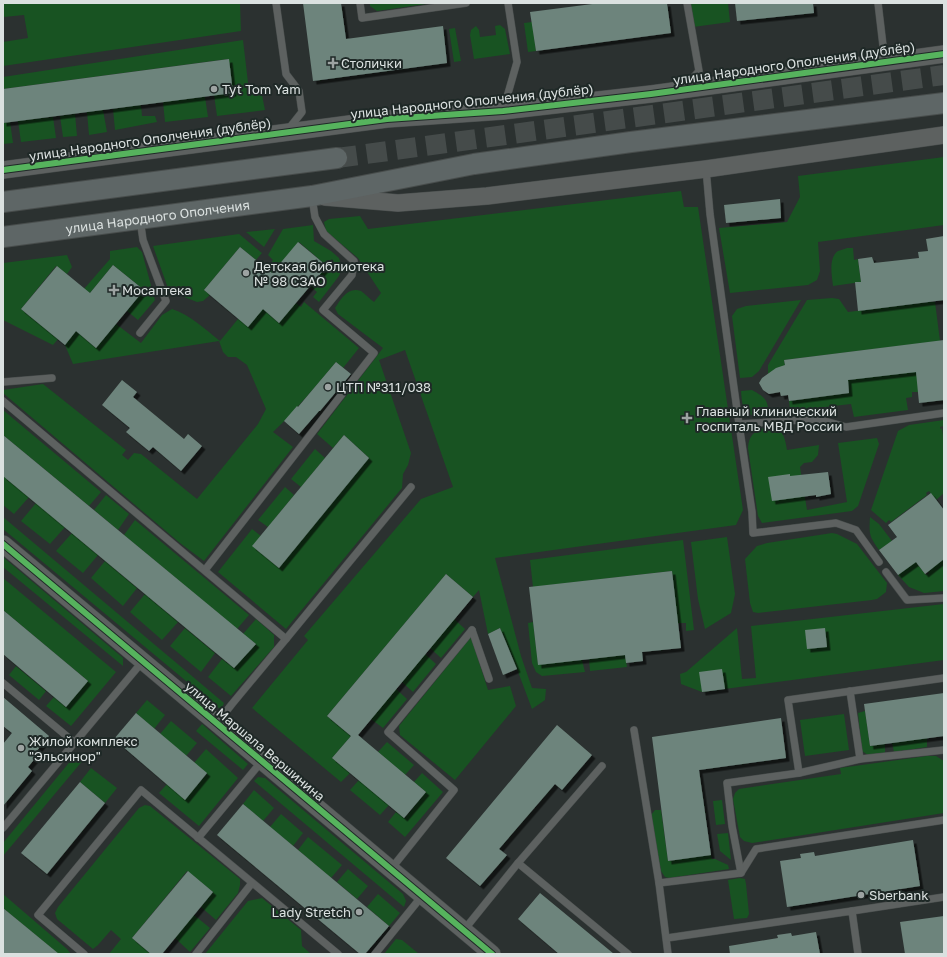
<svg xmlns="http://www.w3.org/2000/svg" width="947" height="957" font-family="'Golos Text',sans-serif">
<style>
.green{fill:#185322}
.building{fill:#6d847c;filter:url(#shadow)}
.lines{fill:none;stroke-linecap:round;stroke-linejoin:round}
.secondary-tunnel{stroke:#454b4a;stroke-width:20;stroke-dasharray:20 10;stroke-linecap:butt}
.service-casing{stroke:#484d4c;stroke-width:8}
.tertiary-casing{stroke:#484d4c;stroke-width:18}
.secondary-casing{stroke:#484d4c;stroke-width:22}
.service{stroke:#5d6160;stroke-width:7}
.tertiary{stroke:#5d6160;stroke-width:17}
.secondary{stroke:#5e6666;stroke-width:20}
.cycleway-casing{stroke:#1f2927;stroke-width:8}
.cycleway{stroke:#56b35d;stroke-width:6}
.poi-dot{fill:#9da3a2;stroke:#1f2927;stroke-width:1.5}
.labels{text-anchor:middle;stroke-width:4;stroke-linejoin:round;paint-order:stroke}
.poi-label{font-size:13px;fill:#dbe1e0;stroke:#1f2927;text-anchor:start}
.street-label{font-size:13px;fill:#dbe1e0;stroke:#1f2927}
</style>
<defs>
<filter id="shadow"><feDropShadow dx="3.5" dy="3.5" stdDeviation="0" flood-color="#0009"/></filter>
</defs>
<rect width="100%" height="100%" fill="#2b3130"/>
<g class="green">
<polygon points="3,3 240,3 241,31 3,66 3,42 28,38 24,15 4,17 3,16"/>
<polygon points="370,3 433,3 377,11 370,6"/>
<polygon points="689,3 728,3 730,22 693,27"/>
<polygon points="532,22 536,51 528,52 524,23"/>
<polygon points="500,25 505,29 510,54 474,59 470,35 471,30 476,26 479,30 480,37 496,35 495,26"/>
<polygon points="455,28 461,61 454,62 449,29"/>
<polygon points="243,40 249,91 261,90 265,110 217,116 214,95 233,93 228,59 3,89 3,77"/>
<polygon points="205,97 208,117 165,122 163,102"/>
<polygon points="141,105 142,116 155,116 157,122 115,130 113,109"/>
<polygon points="103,110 107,132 89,135 87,112"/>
<polygon points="75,114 77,136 63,137 60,116"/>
<polygon points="53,117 56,138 21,142 18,121"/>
<polygon points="10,122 13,143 3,144 3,123"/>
<polygon points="944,157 944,225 818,242 820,271 817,280 808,285 730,293 719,228 787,222 800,197 798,176"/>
<path d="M681 191 684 207H698L743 510 736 525 495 558 521 656 532 688 546 689 545 700 532 709 517 669 500 628 488 634 479 590 473 597 446 574 327 716 351 736 332 758 350 773 341 782 252 708 308 640 304 636 421 499 453 487 405 350 379 360 411 453 408 465 403 474 402 488 286 629 218 572 252 529 261 536 253 546 279 568 369 458 344 435 333 448 317 434 383 348 338 314 335 308C341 299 348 286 361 291 365 294 370 299 374 302L381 293 358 258 326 231 324 222 329 219 360 216 368 229Z"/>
<polygon points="313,225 314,241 331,251 339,258 342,268 339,276 319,302 313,297 317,292 310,286 327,266 299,242 272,273 266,269 273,260 268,255 283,229"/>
<polygon points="275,229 264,247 246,232"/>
<polygon points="239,234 262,253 256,260 240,247 204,290 210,295 203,301 197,302 169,291 153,246"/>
<polygon points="137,247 142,252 155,300 138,320 127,311 144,290 113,265 90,293 84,289 110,259 110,251"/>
<path d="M847 248H853L854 260 858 259 861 282 833 286C832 276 828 258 838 251 841 250 845 249 847 248Z"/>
<polygon points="67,255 72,267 67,274 56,266 21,309 58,339 53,345 3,320 3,263"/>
<polygon points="832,298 839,299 848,312 930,302 935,302 940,341 784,360 785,365 779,372 768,374 768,365 807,300"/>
<polygon points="801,300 759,371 752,377 740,378 732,316 737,309 746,306"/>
<path d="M304 302 359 348 343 368 336 362C316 386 296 410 273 432L293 447 204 561 180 543 3 393V390L43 384 126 450 122 455 128 460 134 453 141 454 197 499 258 424 266 409 247 365 236 357H228L223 352 219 341 73 364 65 345 76 331 96 348 116 324 141 343 162 315 172 309C190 315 205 329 220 341L238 319 263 309 279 323 296 303 301 307Z"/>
<polygon points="921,371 918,392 912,392 912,397 906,398 908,410 854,417 851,404 790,411 789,401 849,393 848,380"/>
<path d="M752 390C766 398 767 399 769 414 765 415 760 417 756 416 742 415 742 402 741 391Z"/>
<polygon points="3,410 101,492 89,506 3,435"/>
<polygon points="944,420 944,426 940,427 940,429 942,428 944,442 944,493 936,500 929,491 926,493 927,495 891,522 889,520 886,523 871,510 898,431 909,425"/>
<path d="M767 427C783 427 785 437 787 450L819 445 818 455 812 462 804 463 800 467 807 510 847 502 838 443 877 438 879 444 858 506 852 511 762 523 758 516 748 448C749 434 755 431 767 427Z"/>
<polygon points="315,449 325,458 301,487 291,479"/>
<polygon points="3,476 29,497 14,514 3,505"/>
<polygon points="285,487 294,495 268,527 258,520"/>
<polygon points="106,495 129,514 118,530 94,510"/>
<polygon points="36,503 65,527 50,544 21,521"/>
<polygon points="3,517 224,703 221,710 3,529"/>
<path d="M870 517 879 524 892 541 879 550C869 536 869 534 870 517Z"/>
<polygon points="135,520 249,615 237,629 124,535"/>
<polygon points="72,533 98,555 83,573 56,551"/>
<polygon points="832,533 837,534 857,544 887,583 886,592 877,599 872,600 758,613 753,612 750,603 745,559 757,546 767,543"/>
<polygon points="727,537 735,594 731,613 705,629 698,599 691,542"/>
<polygon points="683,540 694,630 686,631 686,623 678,623 672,571 533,587 530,560"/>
<polygon points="3,557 123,658 123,666 3,567"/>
<polygon points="944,559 944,591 924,593 909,587 898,575 910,566 914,560 926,575 929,573 928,571"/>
<polygon points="105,561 137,588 123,606 91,578"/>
<polygon points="3,578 116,672 71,726 46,706 54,697 66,707 88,681 3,610"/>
<polygon points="145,594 178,622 162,640 130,612"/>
<polygon points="944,604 944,660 702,692 681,684 680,674 686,672 737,628 742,679 756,678 751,626"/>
<polygon points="256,619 274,635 274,647 231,696 208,677 222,659 234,668 256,644 243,634"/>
<polygon points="454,619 465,629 441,658 430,648"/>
<polygon points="533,622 538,664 582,660 585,672 542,676 536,672 532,663 528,623"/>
<polygon points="185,628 215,653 201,672 170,646"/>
<polygon points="471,637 488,690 510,686 516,706 455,780 400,735 399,726"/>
<polygon points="425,654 436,664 413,692 402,682"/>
<polygon points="625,655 627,667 590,671 589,659"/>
<polygon points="16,666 46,691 39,700 9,675"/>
<polygon points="396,689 407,699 383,728 371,719"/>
<polygon points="147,700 165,715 154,729 136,713"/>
<polygon points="865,711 870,746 885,744 885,753 868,755 862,751 858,713"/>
<polygon points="844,714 849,750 805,756 800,720"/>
<polygon points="171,721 197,743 186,756 160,734"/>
<polygon points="202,724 248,764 243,770 196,731"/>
<polygon points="927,738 927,747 894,752 892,743"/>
<polygon points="387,742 414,765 405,775 378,752"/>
<polygon points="206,749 238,778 199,826 159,793 167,784 185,799 207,774 194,763"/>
<polygon points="77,753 84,759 3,856 3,843"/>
<polygon points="927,756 936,756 944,761 944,813 752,843 744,841 740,837 733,799 735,793 739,789 841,774 840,768"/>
<polygon points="91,768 117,788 105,803 80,782"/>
<polygon points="422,773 443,792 405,837 388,822 396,812 405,818 426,792 414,782"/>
<polygon points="258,777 265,778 403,894 406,901 404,907 254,781"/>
<polygon points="359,780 389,805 380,815 350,790"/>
<polygon points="254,790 274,808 263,821 243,804"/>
<polygon points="722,800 725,824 716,825 713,801"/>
<polygon points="145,805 150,806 240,879 240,885 238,893 216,920 201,907 213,892 187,871 132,938 151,954 109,954 121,939 111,930 98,945 93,949 57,919 55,913 58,907 139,808"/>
<polygon points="655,810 661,810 668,861 711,855 712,859 715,859 728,865 729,869 669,878 665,877 661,871 651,815"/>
<polygon points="281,814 303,833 293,846 270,827"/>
<polygon points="728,833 731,860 720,851 717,834"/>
<polygon points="308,837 342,865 331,878 298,850"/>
<polygon points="348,869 368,886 357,899 337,882"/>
<polygon points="740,878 745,879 746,884 749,914 747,918 734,919 728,880"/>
<polygon points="3,894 67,949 71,954 55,954 56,952 3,908"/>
<polygon points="378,894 400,913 389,926 367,907"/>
<polygon points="262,898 301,930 302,946 311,954 205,954 248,901"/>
<polygon points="194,915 210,928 190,952 175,938"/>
<polygon points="396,939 402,940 419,954 384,954"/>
</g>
<g class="building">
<polygon points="303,3 341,3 346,39 443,26 447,63 313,81"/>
<polygon points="600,3 667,3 671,33 536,51 530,12"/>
<polygon points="735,3 813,3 814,13 737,21"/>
<polygon points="229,59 233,93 3,123 3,89"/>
<polygon points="780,199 781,218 726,223 724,205"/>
<polygon points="944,236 944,300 858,311 855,282 861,282 858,259 872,257 874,263 919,258 918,252 928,251 926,239"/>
<polygon points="298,242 327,266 279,323 263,309 248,327 204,290 240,247 272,273"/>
<polygon points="113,265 144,290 96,348 76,331 65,345 21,309 57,266 90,293"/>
<polygon points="944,340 944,400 919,403 916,372 848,380 849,393 789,401 788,395 781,396 780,392 769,394 763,390 759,383 762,378 776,368 785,365 784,360"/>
<polygon points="336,362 351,374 320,411 319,411 299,434 284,421 297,406 298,407"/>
<polygon points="122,380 137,392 133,397 184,439 188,434 202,446 181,471 153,447 149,451 126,432 130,428 102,405"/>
<polygon points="3,435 256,644 234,668 3,476"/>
<polygon points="344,435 369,458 279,568 252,546"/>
<polygon points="828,472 831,494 816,497 816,495 772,501 768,477 790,474 790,476"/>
<polygon points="931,493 944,510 944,559 925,574 916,562 898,575 879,550 897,537 888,525"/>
<polygon points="672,571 681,648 642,652 643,661 626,663 625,655 538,665 529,587"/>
<polygon points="446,574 473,597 358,735 426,792 404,818 332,758 351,736 327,716"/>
<polygon points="3,610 88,681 66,707 3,654"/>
<polygon points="500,628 517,669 503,675 488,634"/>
<polygon points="825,628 827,647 807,649 805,630"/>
<polygon points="722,669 725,689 702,692 699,672"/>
<polygon points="944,693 944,736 870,746 864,704"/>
<polygon points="3,697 49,736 35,753 38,755 28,767 32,771 3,806 3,744 12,733 3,726"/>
<polygon points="136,713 207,773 185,800 114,739"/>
<polygon points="781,718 786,758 699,770 711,855 668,861 652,737"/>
<polygon points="557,725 592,755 562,790 555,784 499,849 507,855 480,886 446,858"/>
<polygon points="80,782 105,803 47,874 21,853"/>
<polygon points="243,804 389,926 365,954 360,954 217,835"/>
<polygon points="913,840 920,886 787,907 780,861 801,858 800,854 814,852 815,856"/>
<polygon points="188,871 213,892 162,954 151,954 132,938"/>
<polygon points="540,893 597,940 614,954 559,954 518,919"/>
<polygon points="3,908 59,954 3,954"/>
<polygon points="944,916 944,954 905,954 900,922"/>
<polygon points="816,932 820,954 730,954 729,946 778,938 777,935 791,933 792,936"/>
</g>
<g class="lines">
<polyline class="secondary-tunnel" points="337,158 944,75"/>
<g class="service-casing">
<g id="service">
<polyline points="276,3 286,74 299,91 302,112 287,131"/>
<polyline points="360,3 362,18 466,3"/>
<polyline points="877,58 884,54 878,3"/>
<polyline points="685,87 699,71 687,3"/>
<polyline points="503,111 517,62 508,3"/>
<polyline points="706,169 710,214 739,424 752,512 753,533 836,523 856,530 879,562"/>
<polyline points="140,333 166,301 143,240 140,219"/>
<polyline points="3,382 52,378"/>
<polyline points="3,401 286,639 232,704 217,723"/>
<polyline points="739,424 818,419 846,427 944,413"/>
<polyline points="205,570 374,353 323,310 352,275 354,261 324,234 315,217 312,197"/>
<polyline points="886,572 907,600 944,598"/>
<polyline points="472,630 489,679"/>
<polyline points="286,639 411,487"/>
<polyline points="3,683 75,743"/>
<polyline points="850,691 860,759"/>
<polyline points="634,730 659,883 741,873 756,849 944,820"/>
<polyline points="799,773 788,700 944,678"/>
<polyline points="3,828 143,661"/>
<polyline points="198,838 262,761"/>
<polyline points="518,863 628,954"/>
<polyline points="391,869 454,790 388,732 472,630"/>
<polyline points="741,873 732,826 727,783 799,773 860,759 944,750"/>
<polyline points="659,883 668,954"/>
<polyline points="852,911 944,897"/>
<polyline points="464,930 518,863 602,766"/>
<polyline points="667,938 852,911 858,954"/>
<polyline points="84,954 38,915 141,790 338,954"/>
<polyline points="196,954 252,883"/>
<polyline points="375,954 422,896"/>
</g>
</g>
<g class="tertiary-casing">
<g id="tertiary">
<polyline points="3,170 387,119 503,111 651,94 944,54"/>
<polyline points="325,197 398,203 487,196 706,169 944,135"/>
<polyline points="3,544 492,954"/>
</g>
</g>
<g class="secondary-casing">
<g id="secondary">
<polyline points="3,202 337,158"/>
<path id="s1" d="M3 237 312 196 474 164 631 142 944 103"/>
</g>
</g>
<use href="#service" class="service"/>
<use href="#tertiary" class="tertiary"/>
<use href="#secondary" class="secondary"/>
<g class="cycleway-casing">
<g id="cycleway">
<polyline points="3,170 387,119 503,111 651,94 944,54"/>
<polyline points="3,544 492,954"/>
</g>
</g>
<use href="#cycleway" class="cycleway"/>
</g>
<g class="poi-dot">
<path d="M331 57h4v4h4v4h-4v4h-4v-4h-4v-4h4z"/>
<circle cx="214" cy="89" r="4"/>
<circle cx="246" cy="273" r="4"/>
<path d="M112 284h4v4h4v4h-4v4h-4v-4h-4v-4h4z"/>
<circle cx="328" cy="387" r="4"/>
<path d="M685 412h4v4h4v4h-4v4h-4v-4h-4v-4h4z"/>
<circle cx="21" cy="748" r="4"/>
<circle cx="861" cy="895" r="4"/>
<circle cx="359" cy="912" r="4"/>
</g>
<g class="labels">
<g class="poi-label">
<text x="341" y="68">Столички</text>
<text x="222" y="94">Tyt Tom Yam</text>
<text x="254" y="271">Детская библиотека<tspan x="254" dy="15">№ 98 СЗАО</tspan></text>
<text x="122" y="295">Мосаптека</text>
<text x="336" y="392">ЦТП №311/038</text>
<text x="696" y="416">Главный клинический<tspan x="696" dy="15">госпиталь МВД России</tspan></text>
<text x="29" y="746">Жилой комплекс<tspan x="29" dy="15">"Эльсинор"</tspan></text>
<text x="869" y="900">Sberbank</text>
<text x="351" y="917" text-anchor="end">Lady Stretch</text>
</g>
<g class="street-label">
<text transform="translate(794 63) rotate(-8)" y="5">улица Народного Ополчения (дублёр)</text>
<text transform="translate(472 101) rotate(-6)" y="5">улица Народного Ополчения (дублёр)</text>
<text transform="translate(150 139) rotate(-8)" y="5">улица Народного Ополчения (дублёр)</text>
<text dy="5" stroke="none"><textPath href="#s1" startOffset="156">улица Народного Ополчения</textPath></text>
<text transform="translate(255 741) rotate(40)" y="5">улица Маршала Вершинина</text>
</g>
</g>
<rect width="947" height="957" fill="none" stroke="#dbe1e0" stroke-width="8"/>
</svg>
